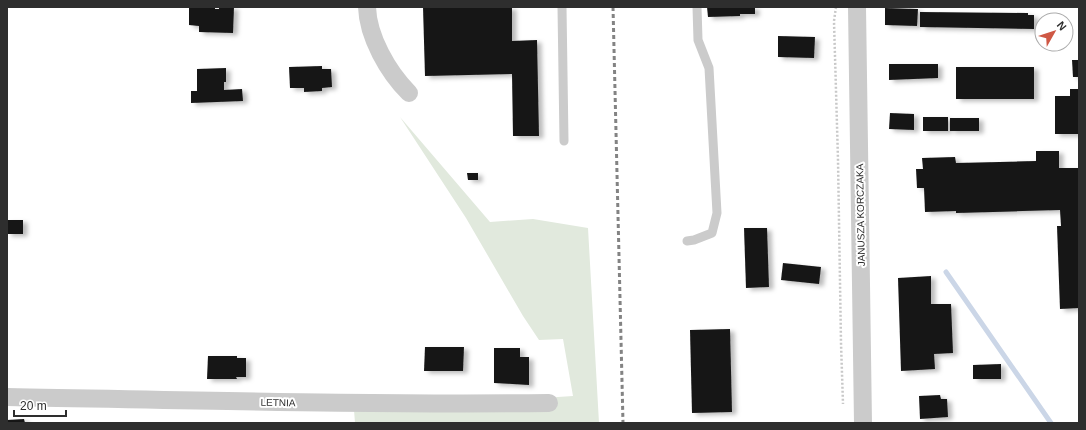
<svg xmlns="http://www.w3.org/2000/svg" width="1086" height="430" font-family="Helvetica,sans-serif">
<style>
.green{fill:#e1e9dd}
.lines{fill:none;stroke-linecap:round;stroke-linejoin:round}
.stream{stroke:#cbd6e7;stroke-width:5}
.building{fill:#151515;filter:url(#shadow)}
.path{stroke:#c8c8c8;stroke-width:2.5;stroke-dasharray:2 2;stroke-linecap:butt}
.lane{stroke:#cbcbcb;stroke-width:9}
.street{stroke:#cbcbcb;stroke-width:18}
.rail{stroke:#838383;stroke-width:3;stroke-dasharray:4 3;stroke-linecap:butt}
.labels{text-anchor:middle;stroke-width:4;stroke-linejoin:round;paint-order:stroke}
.street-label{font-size:10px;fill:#2e2e2e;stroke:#fff}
</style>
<defs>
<filter id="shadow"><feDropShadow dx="4.5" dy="2.5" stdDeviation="2" flood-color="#0004"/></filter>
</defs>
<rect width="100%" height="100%" fill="#fff"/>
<polygon class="green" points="400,117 490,222 533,219 588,228 599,423 355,423 354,410 573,396 563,339 539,340 523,316 466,218"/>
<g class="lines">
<polyline class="stream" points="946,272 1051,423"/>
</g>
<g class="building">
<polygon points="189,7 215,7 215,9 219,9 219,7 234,7 233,33 199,32 199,26 189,25"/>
<polygon points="423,7 512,7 512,41 537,40 539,136 513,136 512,74 425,76"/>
<polygon points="707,7 755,7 755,14 740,14 740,16 708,17"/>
<polygon points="885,8 918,9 917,26 885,25"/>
<polygon points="920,12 1028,13 1028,15 1034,15 1034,29 920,27"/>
<polygon points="778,36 815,37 814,58 778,57"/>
<polygon points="1072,60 1079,60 1079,77 1073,77"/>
<polygon points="889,64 938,64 938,78 889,80"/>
<polygon points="322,66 322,69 331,69 332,87 322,88 322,91 304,92 304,88 290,88 289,67"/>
<rect x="956" y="67" width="78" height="32"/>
<polygon points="226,68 226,82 224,82 224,90 242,89 243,101 191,103 191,91 197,91 197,69"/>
<polygon points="1070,89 1079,89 1079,134 1055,134 1055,96 1070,96"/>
<polygon points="890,113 914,114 914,130 889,129"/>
<rect x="923" y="117" width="25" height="14"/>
<rect x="950" y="118" width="29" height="13"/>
<polygon points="1036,151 1059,151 1059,168 1079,168 1079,308 1060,309 1057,226 1061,226 1060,210 956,213 956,211 925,212 924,188 917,188 916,169 923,169 922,158 955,157 956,163 1036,161"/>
<polygon points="467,173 478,173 478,180 468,180"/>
<rect x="7" y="220" width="16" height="14"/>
<polygon points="744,228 767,228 769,287 746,288"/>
<polygon points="783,263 821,267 819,284 781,280"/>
<polygon points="931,276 931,304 951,304 953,353 934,354 935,369 901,371 898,278"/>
<polygon points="730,329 732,412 692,413 690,330"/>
<polygon points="425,347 464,347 463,371 424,371"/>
<polygon points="494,348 520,348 520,357 529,357 529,385 494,383"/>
<polygon points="208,356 237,356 237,358 246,358 246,377 236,377 237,379 207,379"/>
<polygon points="1001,364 1001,379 973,379 973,365"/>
<polygon points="940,395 941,399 947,399 948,417 920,419 919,396"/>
<polygon points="24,419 25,423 7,423 7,420"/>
</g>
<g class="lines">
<polyline class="path" points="836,7 834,21 838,160 841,343 843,404"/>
<g class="lane">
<polyline points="562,7 564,141"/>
<polyline points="687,241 694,240 712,233 717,213 709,68 698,40 697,7"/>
</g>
<g class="street">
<path d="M367 7C368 37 388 72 409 93"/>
<polyline points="857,7 863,423"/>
<path d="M7 397C188 400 369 405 549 403"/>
</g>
<polyline class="rail" points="613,7 623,423"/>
</g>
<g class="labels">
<g class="street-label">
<text transform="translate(860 215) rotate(-91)" y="4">JANUSZA KORCZAKA</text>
<text transform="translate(278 402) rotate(1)" y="4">LETNIA</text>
</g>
</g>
<rect width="1086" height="430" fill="none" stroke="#2e2e2e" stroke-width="16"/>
<g transform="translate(1054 32) rotate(51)"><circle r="19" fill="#ffffff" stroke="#ababab"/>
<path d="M0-3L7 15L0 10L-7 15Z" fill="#cf5845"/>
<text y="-6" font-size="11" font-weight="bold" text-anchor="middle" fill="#2e2e2e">N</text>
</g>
<path d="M14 410v6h52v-6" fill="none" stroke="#2e2e2e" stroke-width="2"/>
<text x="20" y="410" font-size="12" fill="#2e2e2e" stroke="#ffffff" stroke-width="3" paint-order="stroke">20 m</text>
</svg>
